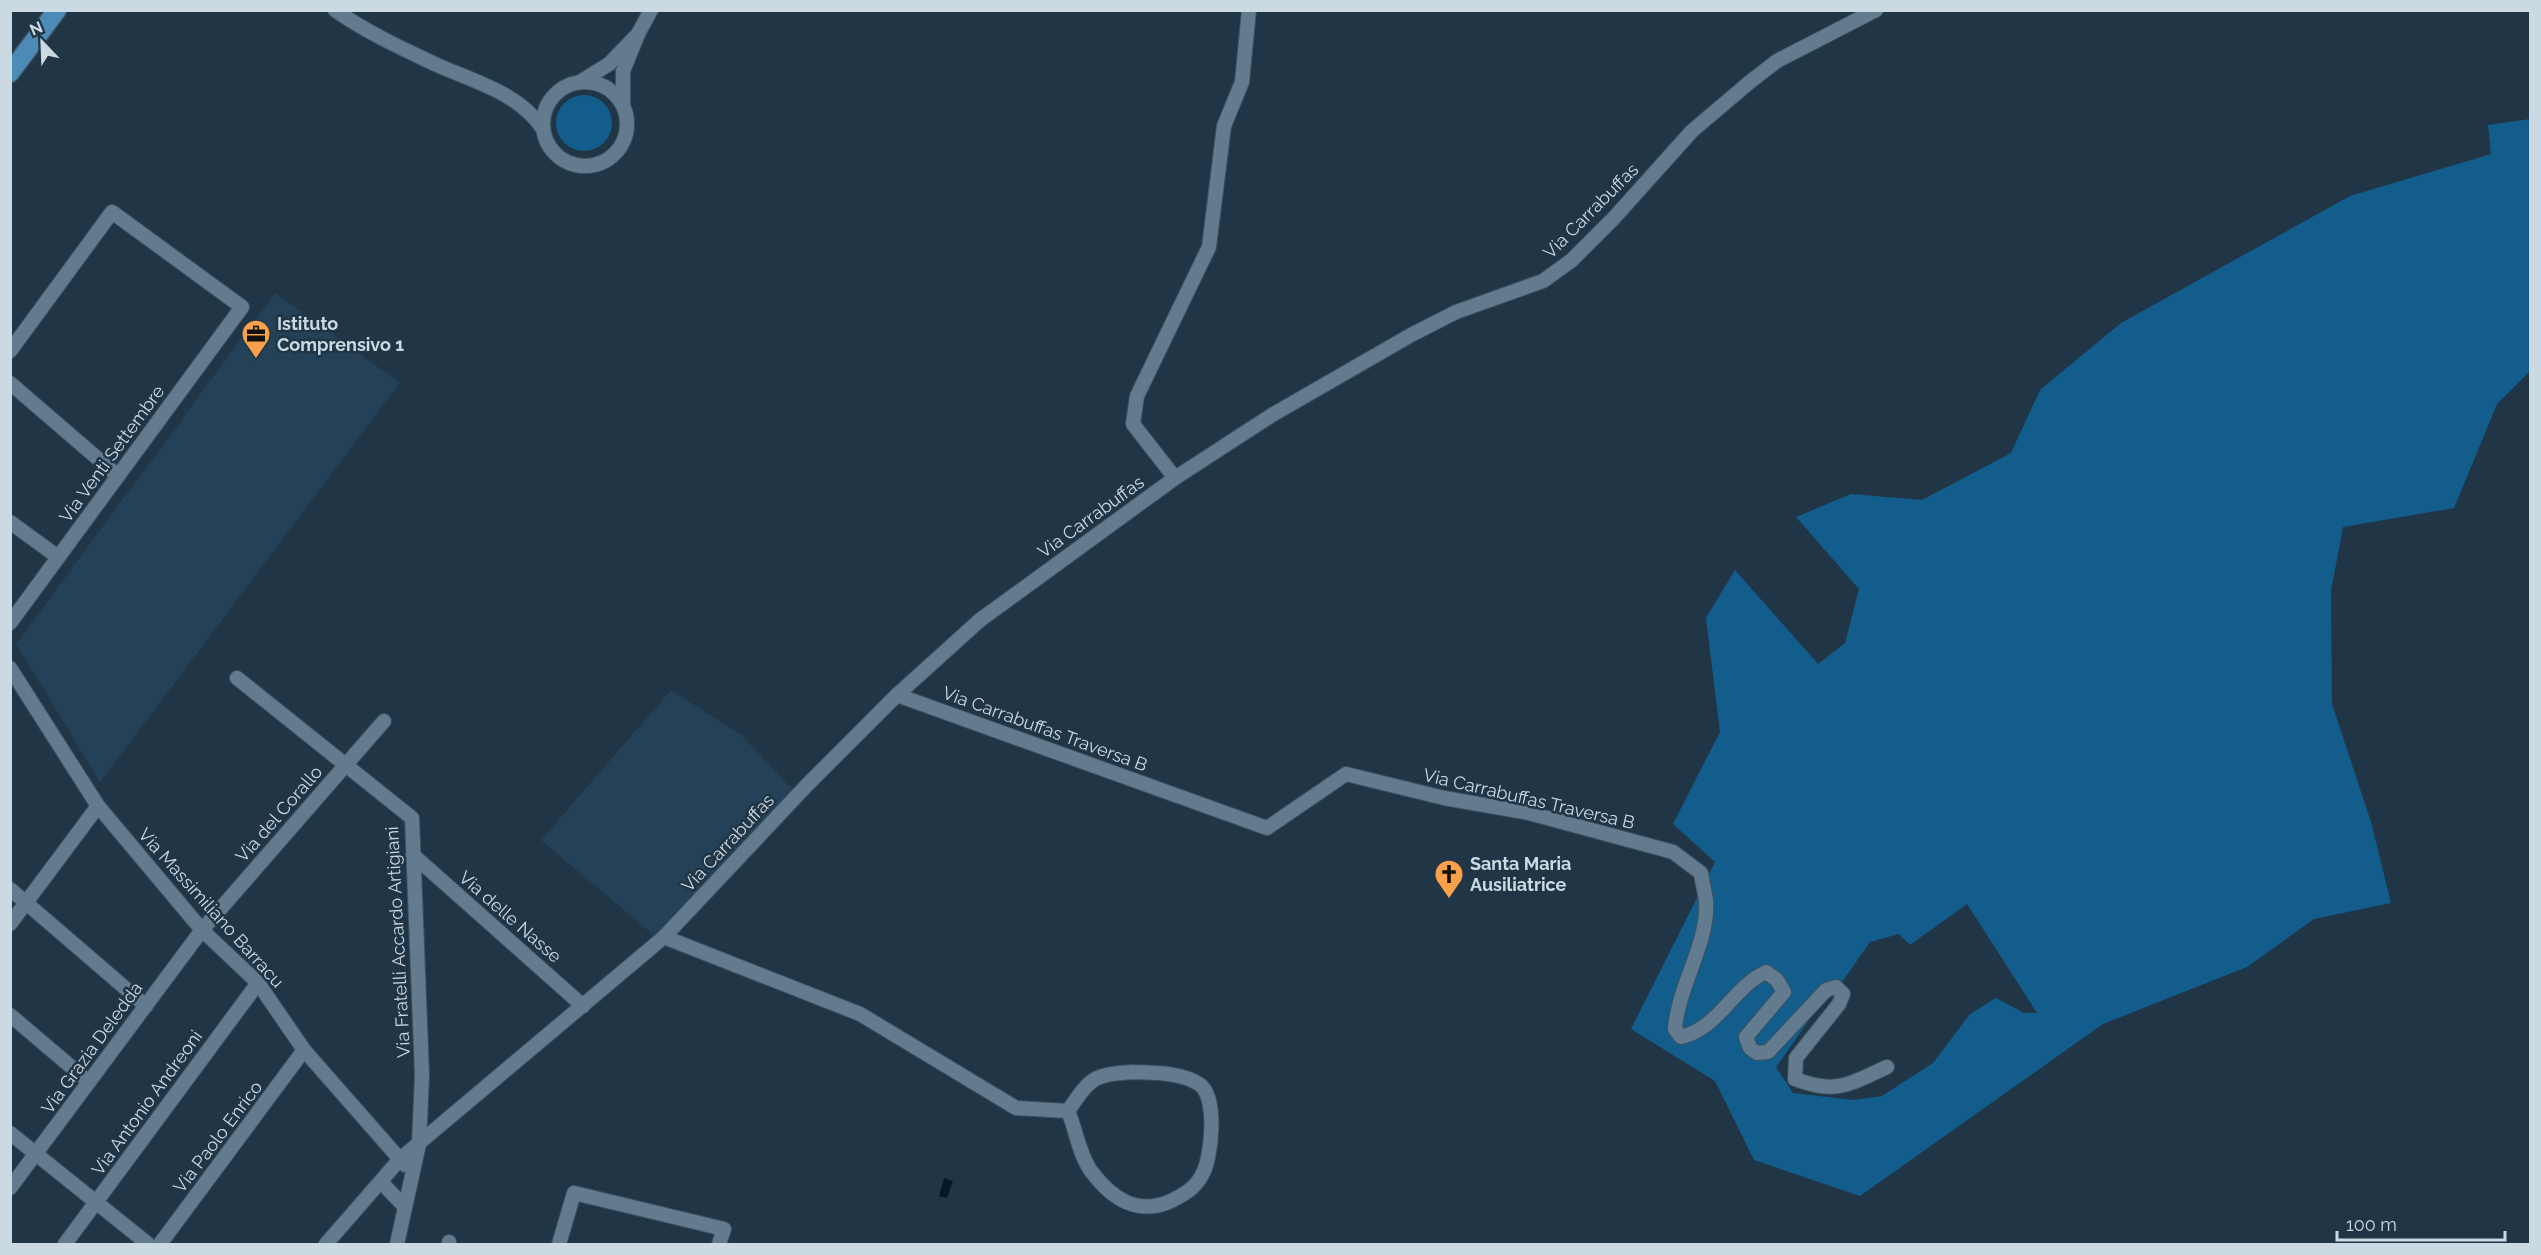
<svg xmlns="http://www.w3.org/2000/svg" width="2541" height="1255" font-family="Raleway,sans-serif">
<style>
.built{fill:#244157}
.green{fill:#125d8b;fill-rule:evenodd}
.water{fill:#031828}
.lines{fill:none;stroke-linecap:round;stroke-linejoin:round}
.minor-casing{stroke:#3e5260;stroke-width:16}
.major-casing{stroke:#3e5260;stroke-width:21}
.minor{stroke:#627b8e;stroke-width:14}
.major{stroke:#4d8bb7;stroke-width:18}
.labels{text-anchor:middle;stroke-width:5;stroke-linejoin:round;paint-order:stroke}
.street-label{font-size:18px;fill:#cbd9e3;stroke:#203647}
.poi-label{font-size:18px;font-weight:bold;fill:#cbd9e3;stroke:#203647;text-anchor:start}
</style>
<rect width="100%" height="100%" fill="#203647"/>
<g class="built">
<polygon points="275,293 400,383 100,782 16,644"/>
<polygon points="671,690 741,735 794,790 657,938 541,840"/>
</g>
<g class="green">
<circle cx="584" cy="123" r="28"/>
<path d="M2530 119V371L2497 404 2454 508 2343 527 2331 591 2332 704 2371 822 2391 903 2314 919 2247 967 2103 1024 1860 1196 1754 1160 1715 1081 1631 1029 1715 862 1673 824 1720 732 1706 618 1735 570 1818 664 1845 643 1859 589 1796 517 1851 494 1922 500 2011 453 2040 390 2121 323 2350 196 2491 154 2488 125ZM1967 904 2037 1013H2024L1996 998 1970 1014 1933 1063 1882 1096 1853 1100 1793 1093 1776 1067 1812 1016 1835 992 1870 942 1899 934 1910 945Z"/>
</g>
<polygon class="water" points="944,1178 953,1181 947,1198 939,1196"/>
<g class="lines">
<g class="minor-casing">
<g id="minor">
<path d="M335 10C366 32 403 49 437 65 475 82 519 93 543 129"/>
<polyline points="638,34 651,10"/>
<circle cx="585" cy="124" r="42"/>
<polyline points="580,82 609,64 638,34 623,71 623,105"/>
<polyline points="10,351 112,212 242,307 10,623"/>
<polyline points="10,383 118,476"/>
<polyline points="1175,478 1133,424 1137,396 1209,247 1224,126 1242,82 1249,10"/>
<polyline points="10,522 58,557"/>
<polyline points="10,668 98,806 202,930 258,983 304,1050 405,1165"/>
<polyline points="237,678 412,818 422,1075 419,1144 397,1244"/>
<path d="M897 695 1267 828 1346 774 1444 798 1529 813 1673 852 1701 873C1702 882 1705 892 1706 901 1709 943 1678 986 1675 1029L1681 1037C1718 1029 1733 987 1766 972L1777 980 1784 992 1746 1037 1750 1048 1757 1053 1768 1052 1826 990 1836 987 1843 994 1839 1004 1796 1058 1795 1079C1837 1095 1849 1084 1887 1067"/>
<polyline points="413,855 583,1006"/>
<polyline points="10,889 146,1006"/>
<polyline points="10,924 98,806"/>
<polyline points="664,937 860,1014 1016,1108 1068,1111"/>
<polyline points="10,1015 89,1082"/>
<path d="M1133 1072C1153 1073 1181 1072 1199 1084 1218 1096 1212 1158 1202 1175 1195 1188 1185 1194 1171 1201 1137 1216 1112 1199 1091 1171 1079 1154 1076 1130 1068 1111 1090 1079 1092 1074 1133 1072Z"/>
<polyline points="10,1133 148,1244"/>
<polyline points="381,1182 404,1206"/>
<polyline points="10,1188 202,930 384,721"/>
<polyline points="65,1244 258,983"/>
<polyline points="160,1244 304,1050"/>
<polyline points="326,1244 400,1159 664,937 807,785 897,695 980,620 1175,478 1272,415 1411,335 1456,312 1543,281 1572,260 1613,219 1692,131 1751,81 1777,61 1876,10"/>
<polyline points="449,1244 449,1242"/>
<polyline points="559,1244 574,1193 724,1229 719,1244"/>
</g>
</g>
<g class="major-casing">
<polyline id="major" points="10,73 57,10"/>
</g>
<use href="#minor" class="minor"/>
<use href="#major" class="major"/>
</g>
<defs>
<g id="office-pin" transform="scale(1.5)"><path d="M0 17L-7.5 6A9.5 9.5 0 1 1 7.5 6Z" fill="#f8a14a" stroke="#203647"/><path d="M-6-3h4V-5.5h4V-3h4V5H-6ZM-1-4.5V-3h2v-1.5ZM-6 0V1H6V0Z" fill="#111"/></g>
<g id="church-pin" transform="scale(1.5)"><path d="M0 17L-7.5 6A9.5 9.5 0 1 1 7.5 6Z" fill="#f8a14a" stroke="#203647"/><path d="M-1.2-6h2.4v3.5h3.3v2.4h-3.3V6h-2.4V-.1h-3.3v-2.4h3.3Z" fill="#111"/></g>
</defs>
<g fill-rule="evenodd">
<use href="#office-pin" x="256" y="334"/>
<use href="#church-pin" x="1449" y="874"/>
</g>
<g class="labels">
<g class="street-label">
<text transform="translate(1591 211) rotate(-45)" y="6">Via Carrabuffas</text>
<text transform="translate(112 454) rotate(-54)" y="6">Via Venti Settembre</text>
<text transform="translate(1091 517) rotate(-36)" y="6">Via Carrabuffas</text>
<text transform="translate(1045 729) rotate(20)" y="6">Via Carrabuffas Traversa B</text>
<text transform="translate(1529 799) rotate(13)" y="6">Via Carrabuffas Traversa B</text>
<text transform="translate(279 814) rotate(-49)" y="6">Via del Corallo</text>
<text transform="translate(728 843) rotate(-47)" y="6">Via Carrabuffas</text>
<text transform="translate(211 908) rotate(48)" y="6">Via Massimiliano Barracu</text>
<text transform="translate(510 917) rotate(41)" y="6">Via delle Nasse</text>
<text transform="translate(398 942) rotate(-93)" y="6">Via Fratelli Accardo Artigiani</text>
<text transform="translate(92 1048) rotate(-54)" y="6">Via Grazia Deledda</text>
<text transform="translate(147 1103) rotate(-54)" y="6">Via Antonio Andreoni</text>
<text transform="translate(218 1137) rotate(-53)" y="6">Via Paolo Enrico</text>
</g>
<g class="poi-label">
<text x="277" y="330">Istituto<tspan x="277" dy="21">Comprensivo 1</tspan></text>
<text x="1470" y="870">Santa Maria<tspan x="1470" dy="21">Ausiliatrice</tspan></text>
</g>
</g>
<rect width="2541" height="1255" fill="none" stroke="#cbd9e3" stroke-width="24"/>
<g transform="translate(42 42) rotate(337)" stroke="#203647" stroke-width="4.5" paint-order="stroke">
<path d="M0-4.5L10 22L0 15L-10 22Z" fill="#cbd9e3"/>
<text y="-9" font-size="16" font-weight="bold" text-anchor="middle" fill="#cbd9e3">N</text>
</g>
<path d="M2337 1231v9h168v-9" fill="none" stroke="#cbd9e3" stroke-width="3"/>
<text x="2346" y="1231" font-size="18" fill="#cbd9e3" stroke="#203647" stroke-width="4.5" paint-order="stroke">100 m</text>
</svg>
